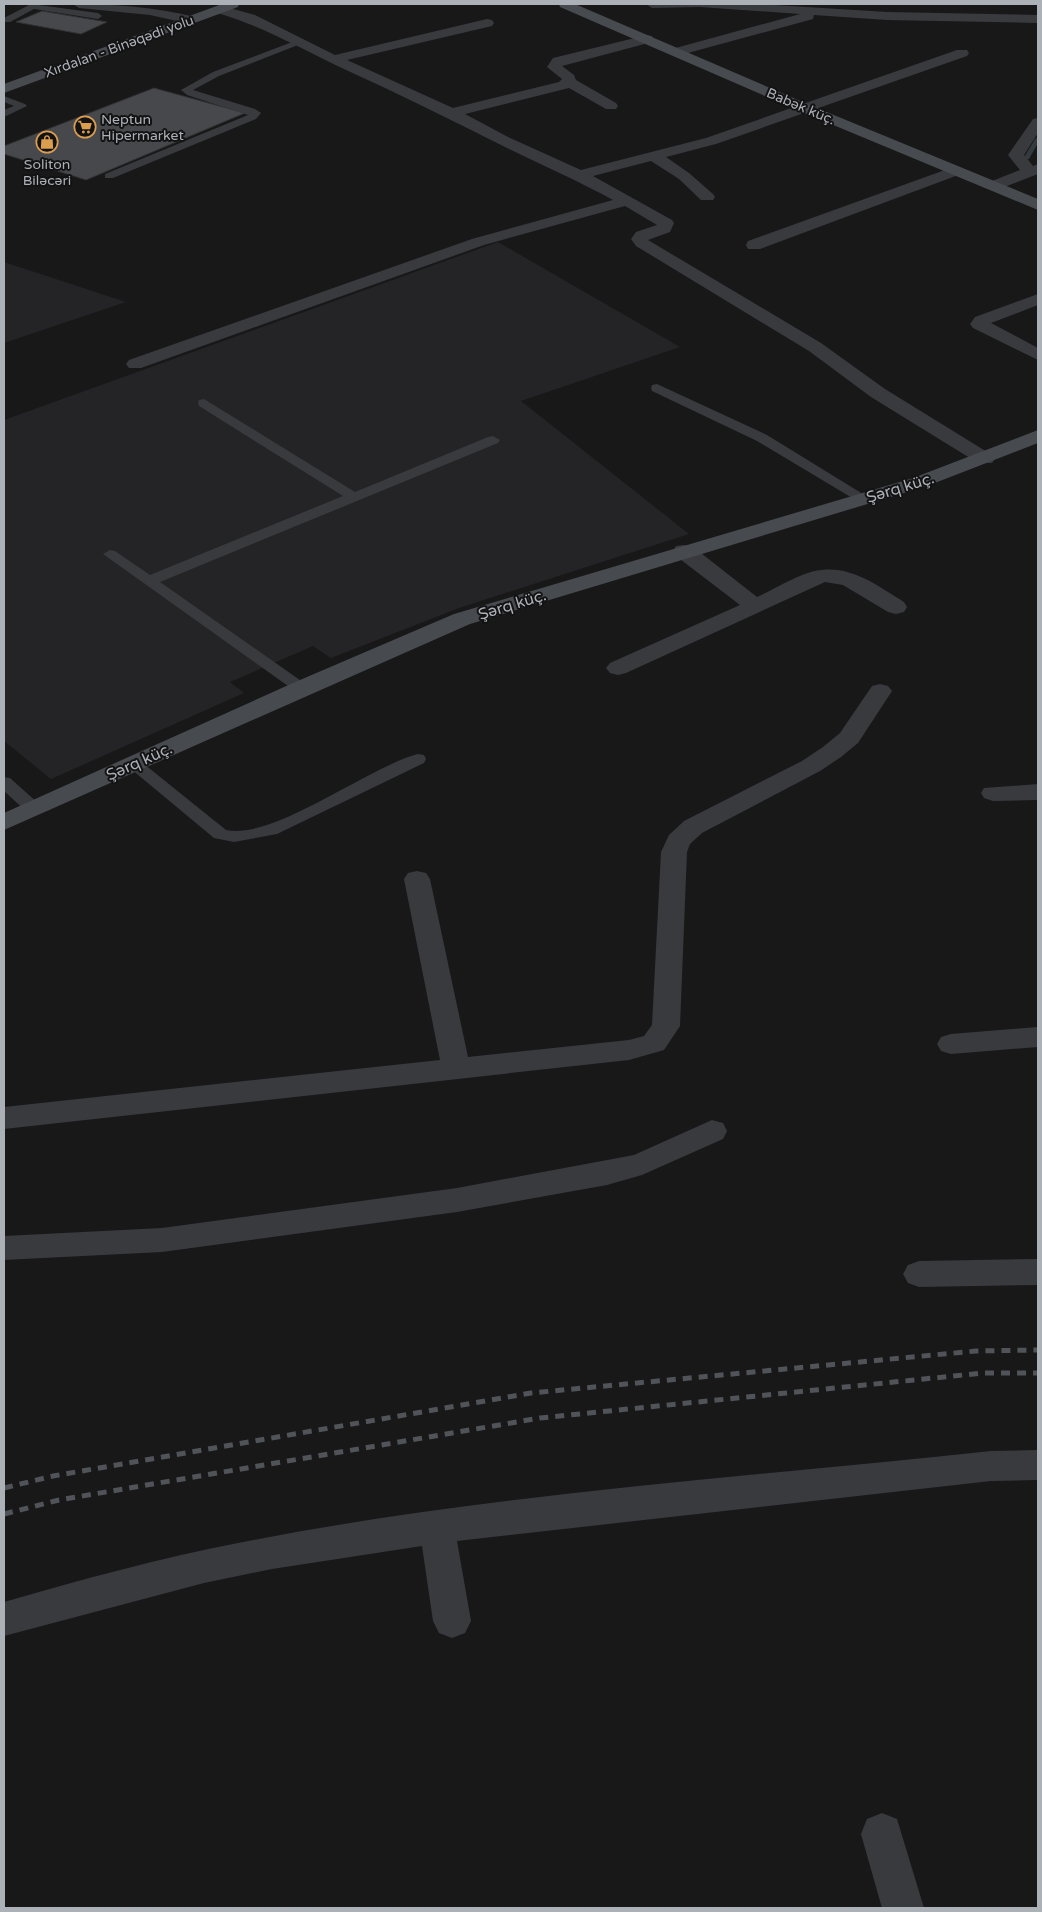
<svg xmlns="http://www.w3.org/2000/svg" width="1042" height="1912" font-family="'Varela Round',sans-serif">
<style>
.built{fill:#242426}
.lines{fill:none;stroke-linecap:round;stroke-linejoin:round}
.stream{fill:#333b41;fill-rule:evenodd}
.building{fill:#47484b;stroke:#323235}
.lane{fill:#393a3e;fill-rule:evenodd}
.street{fill:#393a3e;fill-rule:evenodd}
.secondary{fill:#474a4e;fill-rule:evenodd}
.rail{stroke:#505357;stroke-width:5;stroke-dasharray:9 7;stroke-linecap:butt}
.labels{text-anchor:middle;stroke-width:4;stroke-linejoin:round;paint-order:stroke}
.far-street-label{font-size:14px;fill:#acb0b7;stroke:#131314}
.far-poi-label{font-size:14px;fill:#acb0b7;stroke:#131314;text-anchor:start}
.street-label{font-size:16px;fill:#acb0b7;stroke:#131314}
</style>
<rect width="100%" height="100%" fill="#181819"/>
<g class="built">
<polygon points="498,242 680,347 521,401 689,534 459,608 331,658 313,646 230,682 244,693 51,779 4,741 4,420"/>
<polygon points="4,262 126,302 4,343"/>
</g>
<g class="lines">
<polygon class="stream" points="1038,137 1038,143 1029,159 1024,160 1023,159 1035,139"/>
</g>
<g class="building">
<polygon points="42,11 107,22 81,34 16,22"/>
<polygon points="154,88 245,113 86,180 4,154 4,146"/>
</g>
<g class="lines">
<g class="lane">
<polygon points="31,4 98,13 102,16 98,19 34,9 10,22 4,22 4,18"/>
<polygon points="295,41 303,43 219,76 193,90 255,109 261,113 256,119 113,178 105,178 105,174 248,115 187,95 181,90 213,72"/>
<polygon points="4,96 25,104 27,106 4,117 4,110 14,106 4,102"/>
<polygon points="657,384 767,435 871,499 869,502 859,502 757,441 652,391 651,388 652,385"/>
<polygon points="204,399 355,492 488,437 493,436 500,440 498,443 160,582 307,685 309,688 307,691 295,691 103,554 110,550 115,551 150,575 343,496 199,406 198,403 199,400"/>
<path d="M418 754 424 755 426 759 424 763 277 834 234 842 214 838 125 764 127 760H139L226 830C274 840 368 767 418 754Z"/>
<polygon points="4,777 10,778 39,804 42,808 39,812 27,812 4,791"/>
</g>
<g class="street">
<path d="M73 4C115 4 154 7 195 17L197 20 190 24 150 15 79 8Z"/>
<polygon points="646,4 760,4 887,12 1038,15 1038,23 887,20 814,15 813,19 677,56 672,55 670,52 672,49 800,14 700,7 652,8"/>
<path d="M219 5 255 15 335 55 487 19 492 20 494 23 492 26 347 60 453 108 559 82 562 79 547 67 553 58 647 35 652 36 654 39 652 42 562 66 574 75 576 80 616 103 618 106 616 109H606L569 88 465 114 508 137 581 170 706 138 957 50H967L969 53 967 56 716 144 666 157 689 173 713 194 715 197 713 200H701L679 179 651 161 593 176 672 220 674 223 670 232 648 240 821 343 885 389 992 455 995 459 992 463H978L871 397 809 351 636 246 631 239 636 232 657 225 625 206 484 245 141 368H129L126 364 129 360 472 239 613 200C575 179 535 162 497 143 447 118 397 93 346 70 303 50 261 25 214 12L213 9Z"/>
<polygon points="1038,118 1038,133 1024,155 1033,166 1038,164 1038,174 999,189 987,189 985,186 987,183 1020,170 1008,155 1033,119"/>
<polygon points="956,166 961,168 964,171 961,174 760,249 748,249 746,245 748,241"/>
<polygon points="1038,294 1038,305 991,323 1038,348 1038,360 973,328 970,324 975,317"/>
<path d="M684 545 692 546 757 597C775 589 803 571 822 570 852 566 880 587 904 602L907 607 904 612 896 614 888 612 843 585 825 582 626 673 618 675 610 673 606 668 610 663 740 605 676 556 673 551 676 546Z"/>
<polygon points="880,684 888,686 892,691 858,743 841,757 820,771 702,833 690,844 687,852 680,1026 664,1050 629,1060 4,1129 4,1107 440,1060 404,879 408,873 417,871 426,873 430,879 468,1057 629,1040 644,1036 652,1025 661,852 669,835 684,821 802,761 823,747 840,733 872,686"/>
<polygon points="1038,784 1038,800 993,801 984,798 981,793 984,788"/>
<polygon points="1038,1027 1038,1047 951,1054 941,1051 937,1044 941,1037 951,1034"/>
<polygon points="712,1120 723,1123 727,1131 723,1139 642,1175 607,1185 457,1212 162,1252 4,1260 4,1236 162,1228 457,1188 634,1155"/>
<polygon points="1038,1259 1038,1285 919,1287 908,1283 903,1274 908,1265 919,1261"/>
<path d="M1038 1450V1480L991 1481 457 1541 471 1621 465 1633 452 1638 439 1633 433 1621 422 1546 272 1569 204 1583 4 1636V1602C81 1580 159 1558 238 1543 486 1494 740 1478 991 1451Z"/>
<polygon points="882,1813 897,1819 924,1908 882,1908 861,1834 867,1819"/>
</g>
<g class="secondary">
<polygon points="222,4 239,4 238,7 4,93 4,84"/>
<polygon points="559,4 575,4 812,106 1038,199 1038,210 802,112 560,7"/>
<polygon points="1038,430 1038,443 927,486 470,624 4,830 4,813 293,683 454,614 913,478"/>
</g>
<g class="rail">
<polyline points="4,1488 53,1476 531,1393 976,1351 1038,1350"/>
<polyline points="4,1514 59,1500 540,1418 983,1373 1038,1373"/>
</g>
</g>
<defs>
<g id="supermarket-ring" transform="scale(1.125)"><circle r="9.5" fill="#131314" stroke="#db9d4e" stroke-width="1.5"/><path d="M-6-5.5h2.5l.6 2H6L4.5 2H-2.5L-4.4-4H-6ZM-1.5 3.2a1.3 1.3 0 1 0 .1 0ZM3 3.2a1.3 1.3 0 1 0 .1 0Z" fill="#db9d4e"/></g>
<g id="shop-ring" transform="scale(1.125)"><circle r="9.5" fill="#131314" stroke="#db9d4e" stroke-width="1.5"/><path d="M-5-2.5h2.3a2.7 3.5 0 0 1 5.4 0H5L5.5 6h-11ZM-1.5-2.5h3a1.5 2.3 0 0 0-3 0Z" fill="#db9d4e"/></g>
</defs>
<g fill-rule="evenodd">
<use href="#supermarket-ring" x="85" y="127"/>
<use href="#shop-ring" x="47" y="142"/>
</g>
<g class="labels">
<g class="far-street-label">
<text transform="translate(119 46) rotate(-20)" y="5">Xırdalan - Binəqədi yolu</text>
<text transform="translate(801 106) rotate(23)" y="5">Babək küç.</text>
</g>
<g class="far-poi-label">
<text x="101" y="124">Neptun<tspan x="101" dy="16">Hipermarket</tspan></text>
<text x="47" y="169" text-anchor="middle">Soliton<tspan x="47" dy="16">Biləcəri</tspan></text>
</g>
<g class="street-label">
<text transform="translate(900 487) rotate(-17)" y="6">Şərq küç.</text>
<text transform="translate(512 604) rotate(-17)" y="6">Şərq küç.</text>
<text transform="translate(139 761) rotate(-24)" y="6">Şərq küç.</text>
</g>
</g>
<rect width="1042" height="1912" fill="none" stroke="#acb0b7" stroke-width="10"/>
</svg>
